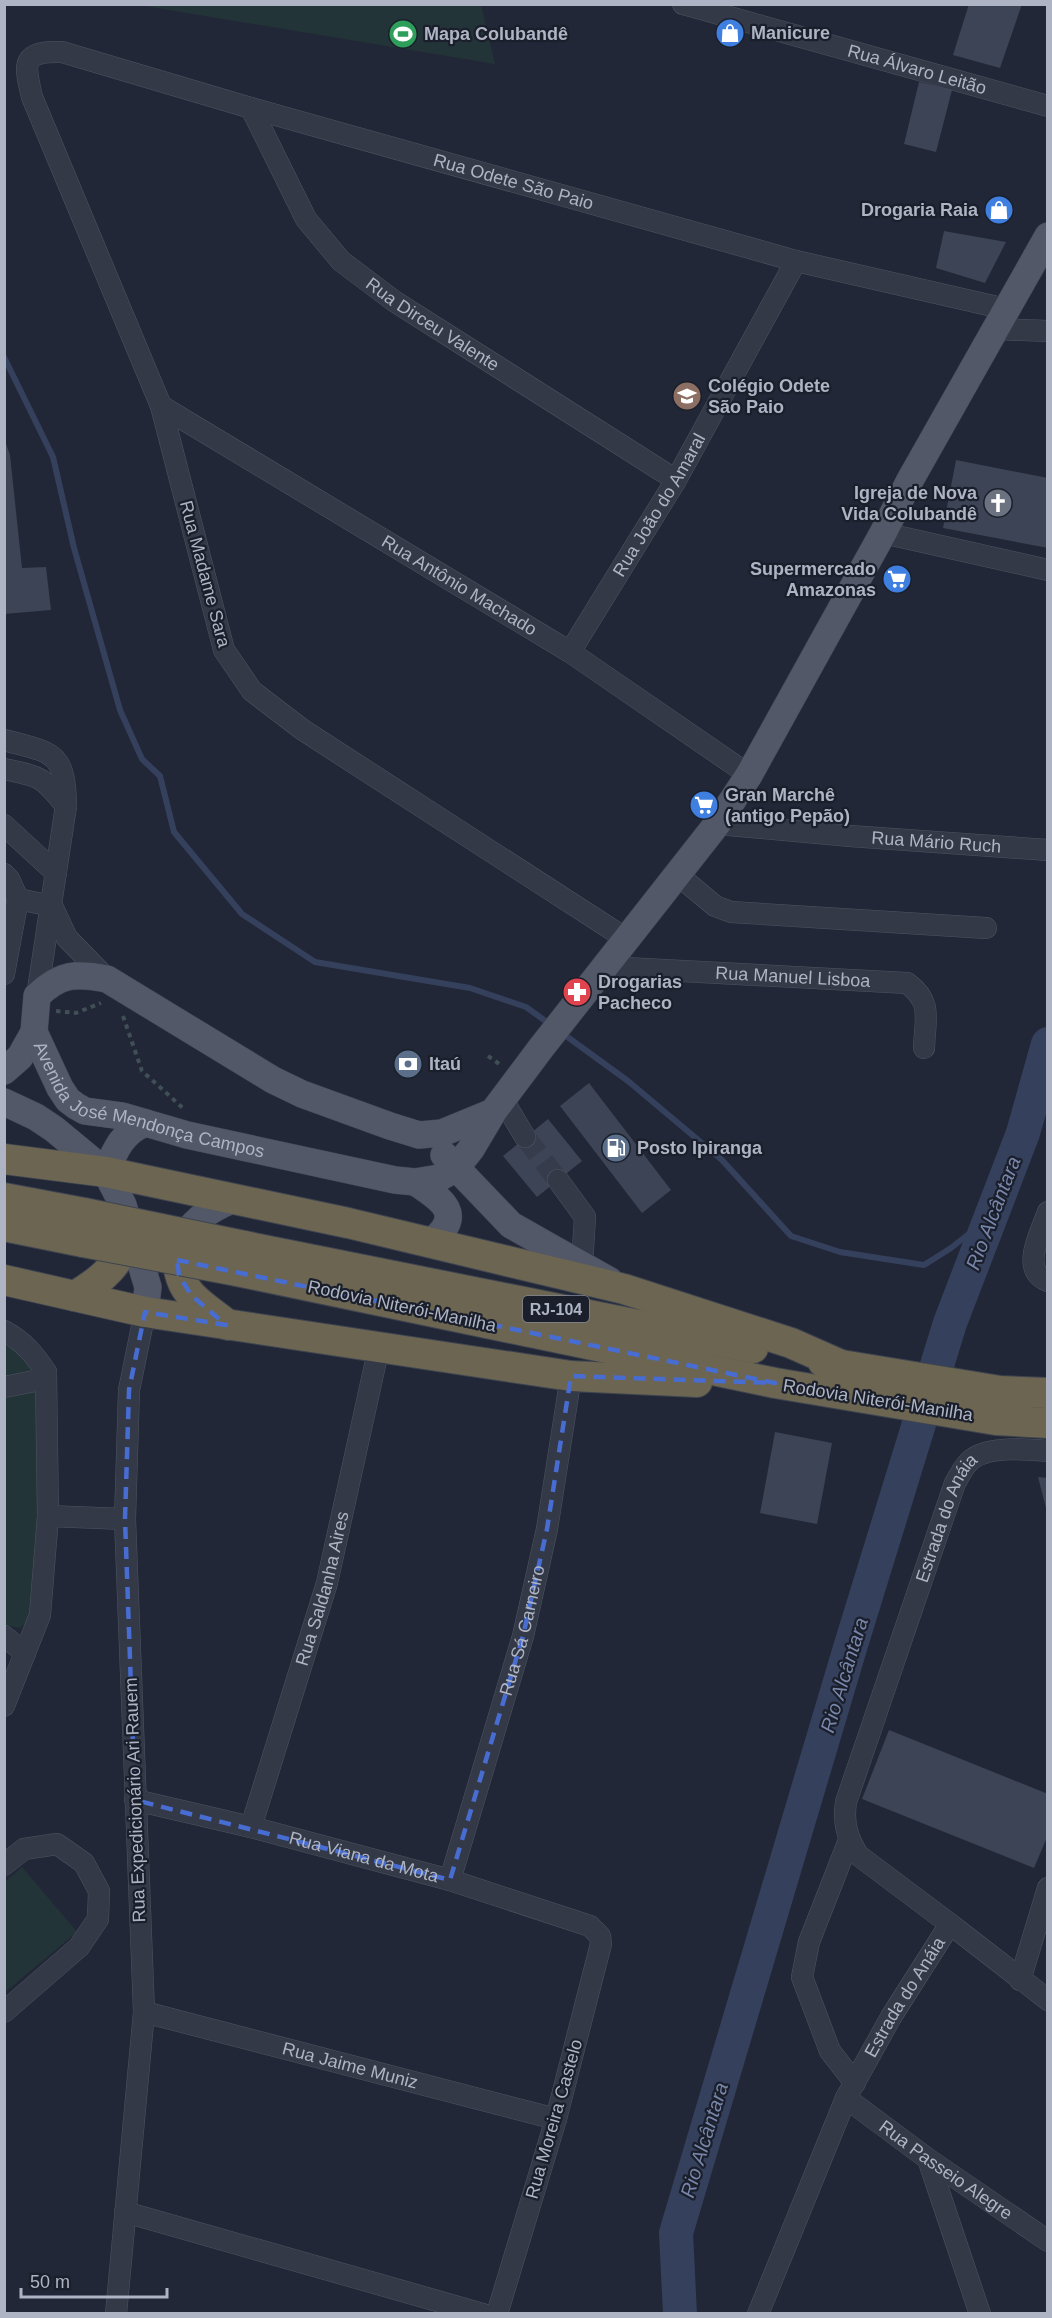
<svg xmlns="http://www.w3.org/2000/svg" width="1052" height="2318" font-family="Helvetica,sans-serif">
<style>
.green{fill:#233438}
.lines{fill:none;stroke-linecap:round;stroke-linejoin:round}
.stream{stroke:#35405d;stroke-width:6}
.river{stroke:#35405d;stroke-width:34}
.building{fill:#3d4456}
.minor-tunnel{stroke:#363c4b;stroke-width:21;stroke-dasharray:21 10;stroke-linecap:butt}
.minor-casing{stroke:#4e5461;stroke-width:22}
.major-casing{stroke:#3d4250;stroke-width:28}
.highway-casing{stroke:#3e4451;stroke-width:32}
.path{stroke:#404f55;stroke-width:4;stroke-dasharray:4.5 4.5;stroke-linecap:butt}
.minor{stroke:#343947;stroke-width:21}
.major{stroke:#525867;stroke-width:27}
.highway{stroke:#6c6551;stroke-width:30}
.highway-bridge-casing{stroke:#3e4451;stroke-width:32;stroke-linecap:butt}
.highway-bridge{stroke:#6c6551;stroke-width:30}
.marked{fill:none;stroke:#486dd2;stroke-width:4.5;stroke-dasharray:12 8;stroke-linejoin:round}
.labels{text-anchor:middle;stroke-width:4.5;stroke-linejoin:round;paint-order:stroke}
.shield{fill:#1a1f2b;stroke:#828795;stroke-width:1.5}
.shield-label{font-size:16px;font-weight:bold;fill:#aeb4c3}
.poi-label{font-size:18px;font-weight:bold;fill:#aeb4c3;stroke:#1a1f2b;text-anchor:start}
.street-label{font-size:18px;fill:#aeb4c3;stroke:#1a1f2b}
.water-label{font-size:20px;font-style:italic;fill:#7786aa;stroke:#1a1f2b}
</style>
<rect width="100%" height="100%" fill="#212736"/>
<g class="green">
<polygon points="139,5 481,5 495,64"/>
<polygon points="5,1338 31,1357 42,1386 34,1615 20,1628 5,1625"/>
<polygon points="22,1867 77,1932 5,1992 5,1882"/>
</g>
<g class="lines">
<g class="stream">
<polyline points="4,357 53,457 74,548 120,710 142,759 160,776 174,832 242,914 315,962 470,988 526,1007 551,1025"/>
<polyline points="562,1033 628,1081 722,1160 791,1236 840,1252 924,1265 951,1248 989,1218"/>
</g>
<polyline class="river" points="680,2314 676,2233 850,1648 950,1323 1023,1133 1048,1044"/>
</g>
<g class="building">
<polygon points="969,4 1022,4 1000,68 953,55"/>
<polygon points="919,82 952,90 936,152 904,144"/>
<polygon points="944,231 1006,242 985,283 936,268"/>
<polygon points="5,441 10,455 22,568 46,567 51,610 4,614"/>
<polygon points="956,460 1048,478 1048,548 943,528"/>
<polygon points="589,1083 671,1190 642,1213 560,1106"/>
<polygon points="548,1119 582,1161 537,1197 503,1156"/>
<polygon points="775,1432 832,1443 817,1524 760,1513"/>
<polygon points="1038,1477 1048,1478 1048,1512 1047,1512"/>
<polygon points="889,1730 1048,1794 1048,1835 1034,1868 862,1799"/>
</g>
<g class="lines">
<polyline class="minor-tunnel" points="525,1137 558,1180"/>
<g class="minor-casing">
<g id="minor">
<path id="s1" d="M683 4 1048 106"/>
<path id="s2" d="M251 108 306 219 341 261 394 301 676 480"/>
<polyline points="995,329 1048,331"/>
<path id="s3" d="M161 406 570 652 749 775"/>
<polyline points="883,533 1048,570"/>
<path id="s4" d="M570 652 676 480 796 261"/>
<path d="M4 740C53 753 65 751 66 806L37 996"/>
<path d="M4 769C41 777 42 776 66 806"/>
<path id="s5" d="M717 824 850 836 1048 850"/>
<polyline points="4,825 56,873"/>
<polyline points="4,874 9,879 18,899 52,906"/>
<polyline points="678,875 715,906 731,912 986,928"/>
<polyline points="52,906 67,938 107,979"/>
<path id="s6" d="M628 940 303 730 252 691 224 650 161 406 32 97C24 63 21 51 62 52L251 108 796 261 1006 309"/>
<path id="s7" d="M607 967 907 983C933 1002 925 1019 924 1048"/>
<polyline points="4,974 18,899"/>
<polyline points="503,1100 525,1137"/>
<polyline points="558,1180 585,1217 582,1265"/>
<path d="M1048 1212C1041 1232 1019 1271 1048 1281"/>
<path d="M4 1331C24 1342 34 1354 46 1372L48 1516 40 1615 4 1706"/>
<polyline points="4,1387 35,1381 46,1372"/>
<polyline points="48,1516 125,1519"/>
<polyline points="4,1636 25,1653"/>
<path id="s8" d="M135 1800 251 1827 450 1880 590 1926 600 1936 601 1944 556 2119 497 2314"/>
<path id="s9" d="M251 1827 327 1583 379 1347"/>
<polyline points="849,1840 809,1942 802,1977 830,2051 855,2083"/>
<polyline points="4,1865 24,1849 57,1844 84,1863 99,1891 98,1919 79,1947 4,2012"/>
<path id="s10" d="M450 1880 523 1636 547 1529 571 1376"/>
<polyline points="950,1924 1048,2000"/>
<polyline points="1020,1980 1048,1888"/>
<path id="s11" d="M144 2012 556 2119"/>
<path id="s12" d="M846 2098 928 2159 1048 2241"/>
<polyline points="928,2159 980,2314"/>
<polyline points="125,2212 483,2314"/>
<polyline points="116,2314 144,2012 125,1519 129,1390 145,1312"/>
<path id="s13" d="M758 2314 846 2098 891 2017 950 1924 858 1855C847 1837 843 1823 846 1802L955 1483C960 1475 964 1465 972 1459 990 1446 1026 1449 1048 1451"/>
</g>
</g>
<g class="major-casing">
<g id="major">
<polyline points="4,1071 20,1057 34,1032"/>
<polyline points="4,1102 36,1117 54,1129 106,1172 123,1205 148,1287 145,1312"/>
<path id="s14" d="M493 1112 442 1133 419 1135 390 1126 302 1094 273 1080 107 979C77 973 60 973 37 996L34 1032 60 1088 68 1100 76 1106 85 1111 122 1116 187 1135 395 1180 415 1182 439 1178 456 1168 471 1149 493 1112 541 1048 717 824 749 775 883 533 909 482 1048 236"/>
<polyline points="444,1155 511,1225 610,1281"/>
<path d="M106 1172C115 1150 123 1131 146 1123"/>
<path d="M415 1182C441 1199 466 1214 431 1242"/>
<path d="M175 1249C192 1222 205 1211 234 1199"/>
</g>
</g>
<g class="highway-casing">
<g id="highway">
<polyline points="4,1159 106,1172 348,1223 624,1289 791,1343 843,1366"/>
<polyline points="4,1198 84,1213"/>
<polyline points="4,1226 83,1242"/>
<path d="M177 1245C176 1293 194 1298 228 1325"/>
<polyline points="244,1246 753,1348"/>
<polyline points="237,1271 775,1383 996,1420 1048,1423"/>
<polyline points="4,1280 145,1312 571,1376 697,1382"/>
<path d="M75 1296C105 1278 120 1264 131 1230"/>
<polyline points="823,1362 1000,1391 1048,1393"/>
</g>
</g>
<g class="path">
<polyline points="56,1011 76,1013 101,1003"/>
<polyline points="123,1016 142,1071 184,1109"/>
<polyline points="488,1056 502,1066"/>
</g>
<use href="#minor" class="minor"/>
<use href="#major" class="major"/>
<use href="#highway" class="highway"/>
<g class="highway-bridge-casing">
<g id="highway-bridge">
<polyline points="84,1213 244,1246"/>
<polyline points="83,1242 237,1271"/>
</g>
</g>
<use href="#highway-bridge" class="highway-bridge"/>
</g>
<path class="marked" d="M177 1260 775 1383 571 1376 547 1529 523 1636 450 1880 135 1800 125 1519 129 1390 145 1312 226 1325 191 1295 179 1275Z"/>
<defs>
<g id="shop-disc" transform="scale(1.5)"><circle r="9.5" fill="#3f7fe0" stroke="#1a1f2b"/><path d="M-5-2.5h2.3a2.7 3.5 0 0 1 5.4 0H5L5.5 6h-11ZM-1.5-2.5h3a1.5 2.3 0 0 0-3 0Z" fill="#fff"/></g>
<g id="stadium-disc" transform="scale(1.5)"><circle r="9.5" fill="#2e9e5b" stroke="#1a1f2b"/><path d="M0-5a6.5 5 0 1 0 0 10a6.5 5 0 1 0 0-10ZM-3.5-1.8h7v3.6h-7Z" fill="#fff"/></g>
<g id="school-disc" transform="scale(1.5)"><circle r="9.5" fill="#8d6e63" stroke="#1a1f2b"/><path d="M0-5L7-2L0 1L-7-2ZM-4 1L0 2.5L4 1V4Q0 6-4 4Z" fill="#fff"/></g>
<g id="church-disc" transform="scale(1.5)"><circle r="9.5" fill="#6b7280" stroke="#1a1f2b"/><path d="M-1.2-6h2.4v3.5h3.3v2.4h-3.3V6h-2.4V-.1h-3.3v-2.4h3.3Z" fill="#fff"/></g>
<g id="supermarket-disc" transform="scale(1.5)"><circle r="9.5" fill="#3f7fe0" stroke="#1a1f2b"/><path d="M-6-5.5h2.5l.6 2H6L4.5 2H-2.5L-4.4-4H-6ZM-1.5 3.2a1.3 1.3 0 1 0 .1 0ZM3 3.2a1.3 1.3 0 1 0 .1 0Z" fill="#fff"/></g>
<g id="pharmacy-disc" transform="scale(1.5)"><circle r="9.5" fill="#e0444e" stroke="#1a1f2b"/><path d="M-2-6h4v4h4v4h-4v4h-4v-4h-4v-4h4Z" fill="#fff"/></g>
<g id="bank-disc" transform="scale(1.5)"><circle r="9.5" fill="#5c6f8a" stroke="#1a1f2b"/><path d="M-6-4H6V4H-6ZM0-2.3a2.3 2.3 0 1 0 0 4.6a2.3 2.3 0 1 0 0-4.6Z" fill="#fff"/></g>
<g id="fuel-disc" transform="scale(1.5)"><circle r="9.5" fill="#5c6f8a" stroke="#1a1f2b"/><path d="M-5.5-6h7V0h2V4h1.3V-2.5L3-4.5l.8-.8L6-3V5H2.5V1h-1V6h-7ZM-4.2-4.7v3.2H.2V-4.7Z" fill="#fff"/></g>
</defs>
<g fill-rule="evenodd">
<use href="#shop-disc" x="730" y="33"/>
<use href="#stadium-disc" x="403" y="34"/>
<use href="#shop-disc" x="999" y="210"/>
<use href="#school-disc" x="687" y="396"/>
<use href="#church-disc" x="998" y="503"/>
<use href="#supermarket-disc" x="897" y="579"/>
<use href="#supermarket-disc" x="704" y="805"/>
<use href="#pharmacy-disc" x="577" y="992"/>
<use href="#bank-disc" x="408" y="1064"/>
<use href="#fuel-disc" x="616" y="1148"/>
</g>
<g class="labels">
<rect class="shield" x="523" y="1296" width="66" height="26" rx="4.5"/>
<g class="shield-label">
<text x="556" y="1315">RJ-104</text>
</g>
<g class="poi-label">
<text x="751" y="39">Manicure</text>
<text x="424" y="40">Mapa Colubandê</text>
<text x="978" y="216" text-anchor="end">Drogaria Raia</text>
<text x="708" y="392">Colégio Odete<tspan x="708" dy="21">São Paio</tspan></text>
<text x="977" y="499" text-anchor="end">Igreja de Nova<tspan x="977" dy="21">Vida Colubandê</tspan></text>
<text x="876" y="575" text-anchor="end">Supermercado<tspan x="876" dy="21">Amazonas</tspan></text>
<text x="725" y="801">Gran Marchê<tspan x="725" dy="21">(antigo Pepão)</tspan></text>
<text x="598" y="988">Drogarias<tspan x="598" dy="21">Pacheco</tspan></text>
<text x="429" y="1070">Itaú</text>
<text x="637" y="1154">Posto Ipiranga</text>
</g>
<g class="street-label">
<text dy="6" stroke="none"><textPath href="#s1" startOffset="243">Rua Álvaro Leitão</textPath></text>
<text dy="6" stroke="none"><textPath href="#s6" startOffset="1630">Rua Odete São Paio</textPath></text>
<text dy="6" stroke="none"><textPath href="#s2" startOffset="290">Rua Dirceu Valente</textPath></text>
<text dy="6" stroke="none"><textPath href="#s4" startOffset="172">Rua João do Amaral</textPath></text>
<text transform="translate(205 574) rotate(75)" y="6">Rua Madame Sara</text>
<text dy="6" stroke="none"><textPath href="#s3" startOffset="348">Rua Antônio Machado</textPath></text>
<text dy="6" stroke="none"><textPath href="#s5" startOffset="220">Rua Mário Ruch</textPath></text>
<text dy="6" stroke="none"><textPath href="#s7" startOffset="186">Rua Manuel Lisboa</textPath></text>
<text dy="6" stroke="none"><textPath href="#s14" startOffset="687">Avenida José Mendonça Campos</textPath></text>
<text transform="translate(402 1306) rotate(12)" y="6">Rodovia Niterói-Manilha</text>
<text transform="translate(878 1400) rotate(9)" y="6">Rodovia Niterói-Manilha</text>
<text dy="6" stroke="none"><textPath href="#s13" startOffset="908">Estrada do Anáia</textPath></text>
<text dy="6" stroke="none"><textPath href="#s9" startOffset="249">Rua Saldanha Aires</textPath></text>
<text dy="6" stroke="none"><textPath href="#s10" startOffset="260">Rua Sá Carneiro</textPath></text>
<text transform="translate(135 1800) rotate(-92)" y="6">Rua Expedicionário Ari Rauem</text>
<text dy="6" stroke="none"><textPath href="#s8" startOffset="236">Rua Viana da Mota</textPath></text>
<text dy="6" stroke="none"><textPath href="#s13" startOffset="350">Estrada do Anáia</textPath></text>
<text dy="6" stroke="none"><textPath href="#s11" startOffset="213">Rua Jaime Muniz</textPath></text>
<text transform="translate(554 2119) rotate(-74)" y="6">Rua Moreira Castelo</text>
<text dy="6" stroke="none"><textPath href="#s12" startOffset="123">Rua Passeio Alegre</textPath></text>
</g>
<g class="water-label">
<text transform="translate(993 1213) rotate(-69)" y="7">Rio Alcântara</text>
<text transform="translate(844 1675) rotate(-73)" y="7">Rio Alcântara</text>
<text transform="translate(704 2140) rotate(-73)" y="7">Rio Alcântara</text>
</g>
</g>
<rect width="1052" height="2318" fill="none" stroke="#aeb4c3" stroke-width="12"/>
<path d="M21 2288v9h146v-9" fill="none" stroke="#aeb4c3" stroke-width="3"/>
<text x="30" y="2288" font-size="18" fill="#aeb4c3" stroke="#1a1f2b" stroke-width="4.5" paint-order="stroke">50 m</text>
</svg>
